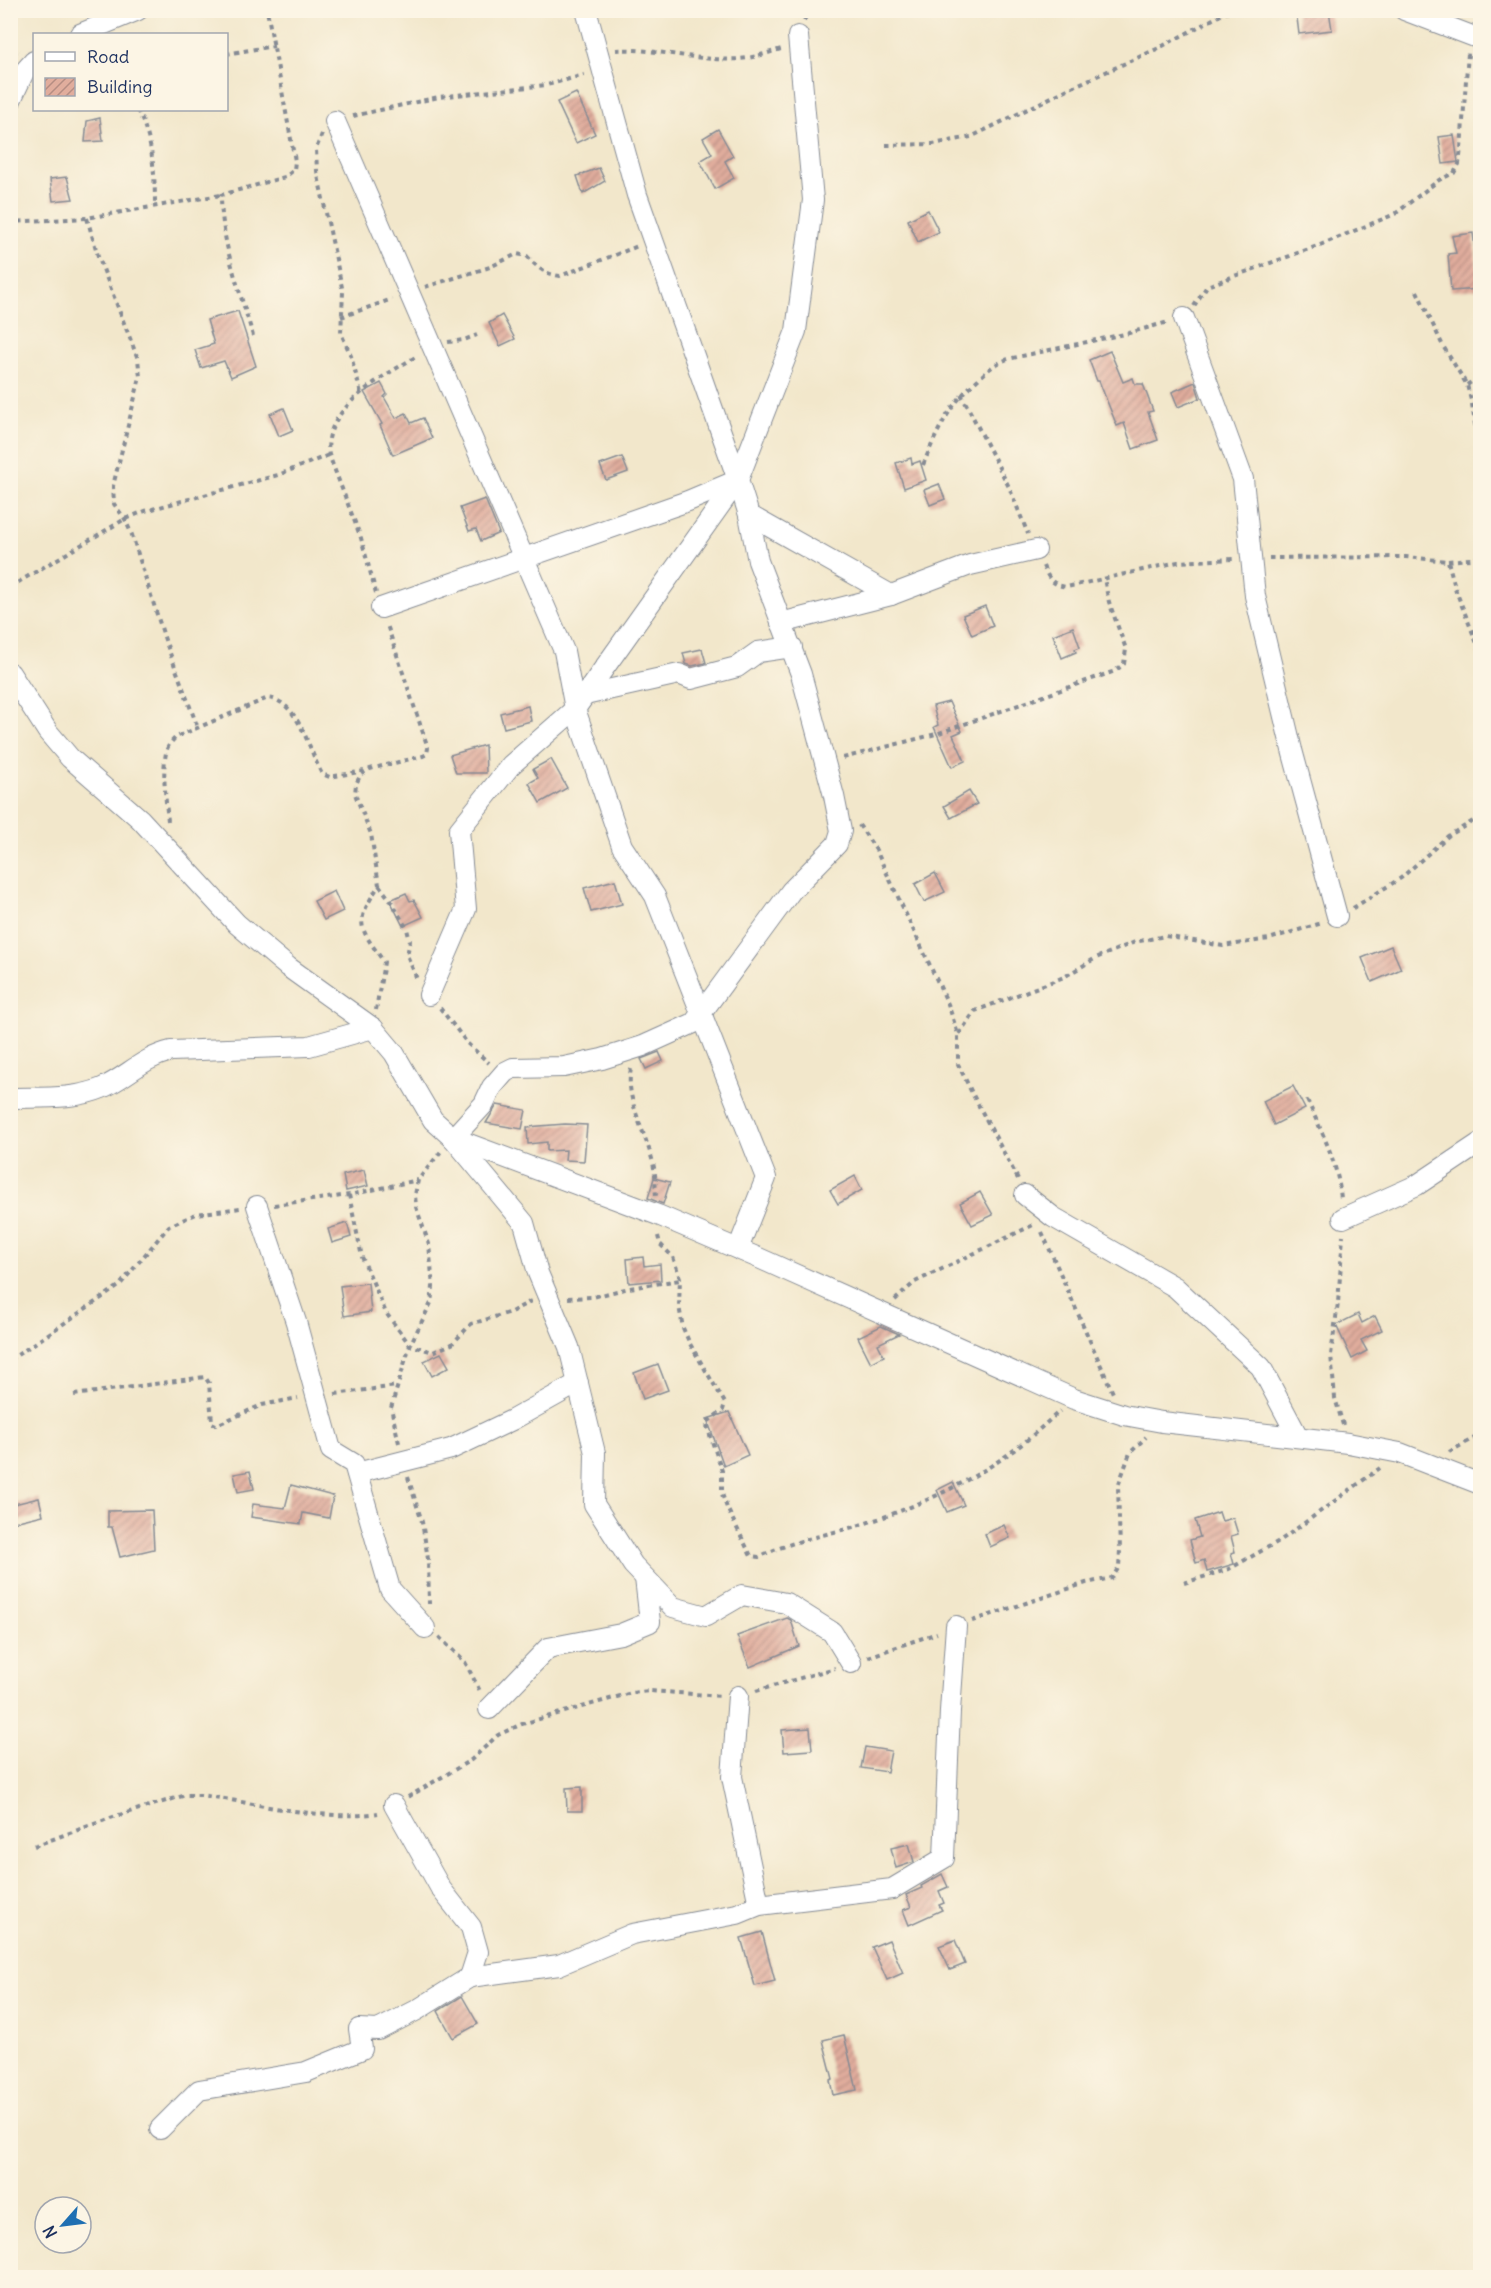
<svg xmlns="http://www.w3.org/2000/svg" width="1491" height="2288" font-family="Delius,sans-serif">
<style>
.building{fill:url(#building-hatch)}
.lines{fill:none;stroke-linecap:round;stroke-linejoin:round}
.street-casing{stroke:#868b94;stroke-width:22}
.path{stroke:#868b94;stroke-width:4;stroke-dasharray:4.5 4.5;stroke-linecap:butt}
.street{stroke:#fff;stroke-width:20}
</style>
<defs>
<pattern id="building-hatch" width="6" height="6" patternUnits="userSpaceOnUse" patternTransform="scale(1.5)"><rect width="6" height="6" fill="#e1ad9d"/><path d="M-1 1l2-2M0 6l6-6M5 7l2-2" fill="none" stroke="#b68d83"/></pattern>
</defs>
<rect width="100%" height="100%" fill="#fcf5e5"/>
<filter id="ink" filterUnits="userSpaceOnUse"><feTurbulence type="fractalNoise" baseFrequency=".0167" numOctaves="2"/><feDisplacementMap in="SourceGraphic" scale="12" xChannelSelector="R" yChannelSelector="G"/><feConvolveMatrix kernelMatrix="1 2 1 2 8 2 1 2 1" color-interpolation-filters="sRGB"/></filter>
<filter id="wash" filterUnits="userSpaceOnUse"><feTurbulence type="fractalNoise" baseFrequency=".008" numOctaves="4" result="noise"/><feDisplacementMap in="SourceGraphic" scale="24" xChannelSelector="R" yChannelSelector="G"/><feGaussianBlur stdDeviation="1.35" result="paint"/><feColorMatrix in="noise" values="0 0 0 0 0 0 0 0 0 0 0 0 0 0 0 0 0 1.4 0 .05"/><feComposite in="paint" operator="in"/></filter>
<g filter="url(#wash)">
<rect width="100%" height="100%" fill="#f2e7cb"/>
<g id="blocks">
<g class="building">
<polygon points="1296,10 1329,10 1332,30 1299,34"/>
<polygon points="576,93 595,134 576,143 557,102"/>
<polygon points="100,118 103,141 85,142 87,121"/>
<polygon points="718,129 733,156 725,161 734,178 715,189 700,161 712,154 703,138"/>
<polygon points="1454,135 1458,162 1443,164 1439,137"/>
<polygon points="599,168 605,181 583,194 577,176"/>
<polygon points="67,177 73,199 53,201 50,179"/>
<polygon points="928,210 939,232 918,242 908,220"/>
<polygon points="1473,233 1480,289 1451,291 1448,254 1456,253 1452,236"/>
<polygon points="238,311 256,366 231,377 224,361 201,368 195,350 214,344 207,320"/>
<polygon points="502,315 515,339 500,346 489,323"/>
<polygon points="1110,351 1123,382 1133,378 1135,384 1143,384 1153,411 1148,412 1158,440 1133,449 1124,423 1117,426 1099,381 1097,381 1089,360"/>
<polygon points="1195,382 1200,398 1178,407 1172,392"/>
<polygon points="381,383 387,394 384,397 396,418 406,413 411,423 423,418 432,438 393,455 380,425 382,424 364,392"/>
<polygon points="284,408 293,430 279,436 270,414"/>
<polygon points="622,457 628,472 606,480 600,465"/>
<polygon points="911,458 912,464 920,461 926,480 904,488 896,463"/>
<polygon points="939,484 945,499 930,505 924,490"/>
<polygon points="485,499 499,533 481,541 476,529 469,531 460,508"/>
<polygon points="985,606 993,626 972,635 963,615"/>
<polygon points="1073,627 1080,647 1075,649 1076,652 1062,658 1053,635"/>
<polygon points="702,649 706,663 692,666 686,664 683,653"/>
<polygon points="949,702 962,731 953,735 965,761 952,767 934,727 938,725 933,706"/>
<polygon points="528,706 531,721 504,728 500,713"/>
<polygon points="485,745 486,773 456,773 450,755"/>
<polygon points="551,759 567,788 540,803 529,783 538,778 533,769"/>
<polygon points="969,791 977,804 951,818 944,806"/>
<polygon points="935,873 945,892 924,902 915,884"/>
<polygon points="615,880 622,904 591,912 584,888"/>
<polygon points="334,891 343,911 324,920 314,901"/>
<polygon points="406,893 410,901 414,900 423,917 403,926 390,900"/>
<polygon points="1391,946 1401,969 1372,982 1362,958"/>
<polygon points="659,1052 663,1061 646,1069 641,1059"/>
<polygon points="1293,1086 1305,1109 1274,1125 1263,1101"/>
<polygon points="497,1105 526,1110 522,1129 486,1123"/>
<polygon points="565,1124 587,1125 584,1161 565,1160 566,1150 547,1151 547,1142 528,1144 527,1127"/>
<polygon points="364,1170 368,1186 346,1191 343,1175"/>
<polygon points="855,1176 862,1190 838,1204 830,1190"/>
<polygon points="654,1178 670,1182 663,1204 648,1198"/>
<polygon points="980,1192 993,1215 972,1225 960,1203"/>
<polygon points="347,1223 351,1237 332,1243 328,1229"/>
<polygon points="643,1257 644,1266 660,1264 661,1280 629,1283 627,1259"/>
<polygon points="368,1283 371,1312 344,1316 340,1286"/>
<polygon points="1358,1314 1362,1323 1375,1316 1382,1330 1361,1340 1367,1351 1352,1359 1336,1325"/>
<polygon points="881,1326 899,1334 878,1344 884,1356 871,1363 858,1337"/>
<polygon points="441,1353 449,1367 432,1376 424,1361"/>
<polygon points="658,1364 668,1390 643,1399 634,1373"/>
<polygon points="729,1412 748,1455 724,1466 707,1419"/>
<polygon points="250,1471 254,1489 238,1492 234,1474"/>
<polygon points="953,1482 964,1505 947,1512 937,1490"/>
<polygon points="291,1485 333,1496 329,1518 303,1513 301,1524 251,1517 253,1504 285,1508"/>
<polygon points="39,1498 43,1515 10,1523 10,1505"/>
<polygon points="152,1510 154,1549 120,1557 112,1527 108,1527 108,1511"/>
<polygon points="1219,1512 1222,1521 1233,1518 1238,1534 1231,1536 1235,1552 1231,1553 1234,1564 1207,1572 1204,1560 1196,1563 1190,1540 1200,1537 1195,1520"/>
<polygon points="1004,1525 1010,1538 990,1547 985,1534"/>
<polygon points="787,1618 791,1620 799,1646 750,1667 737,1636"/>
<polygon points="810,1728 812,1750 784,1752 782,1730"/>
<polygon points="865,1747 891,1751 887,1772 861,1768"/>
<polygon points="582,1787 582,1811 567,1811 566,1788"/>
<polygon points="909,1844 914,1862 896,1868 891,1848"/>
<polygon points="942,1874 948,1887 939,1891 944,1903 939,1905 942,1910 909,1925 903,1910 911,1907 906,1895 922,1888 921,1886"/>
<polygon points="762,1932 775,1981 755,1986 741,1938"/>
<polygon points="889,1940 903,1973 887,1980 872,1947"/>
<polygon points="955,1940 965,1964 950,1970 939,1946"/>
<polygon points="462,1996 478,2024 453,2038 438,2011"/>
<polygon points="844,2035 857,2090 833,2095 830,2080 833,2079 823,2040"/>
</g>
</g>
</g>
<g filter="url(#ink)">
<use href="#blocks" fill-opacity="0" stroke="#868b94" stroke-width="1.5"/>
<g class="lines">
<g class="street-casing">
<g id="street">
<polyline points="586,10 637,195 738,480 749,515 758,561 801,674 834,796 841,831 837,844 791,891 694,1023 643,1046 602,1059 564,1067 513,1068 505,1072 492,1087 484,1104 453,1138 524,1223 538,1273 569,1347 595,1453 594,1504 633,1565 673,1607 706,1616 742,1595 786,1603 832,1632 851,1663"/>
<polyline points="1404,10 1480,39"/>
<polyline points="80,34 138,10"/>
<polyline points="10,102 24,72 34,61"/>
<polyline points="335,121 564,651 575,709 622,846 655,896 766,1178 738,1249"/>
<polyline points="1184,318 1243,479 1255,596 1292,750 1337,916"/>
<polyline points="749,515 891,595"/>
<polyline points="381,608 688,501 738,480"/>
<polyline points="781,623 891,595 970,565 1036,550"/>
<polyline points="10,673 48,732 70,758 140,819 237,924 288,967 373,1028 394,1053 433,1120 453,1138 658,1215 761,1259 1074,1399 1124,1415 1162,1422 1348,1443 1400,1453 1480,1484"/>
<polyline points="585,695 679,674 691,679 737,667 758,652 792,647"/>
<polyline points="429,995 466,909 459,830 511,765 575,709 738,480 796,331 813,200 798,36"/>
<path d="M10 1098C40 1097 74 1100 102 1088 127 1077 142 1058 171 1051L309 1046 373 1028"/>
<polyline points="1025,1195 1053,1217 1175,1287 1261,1367 1298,1437"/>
<polyline points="257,1206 296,1322 331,1450 354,1464 390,1589 425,1628"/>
<polyline points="1343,1218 1417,1185 1480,1143"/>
<polyline points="357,1473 451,1449 512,1420 578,1383"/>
<polyline points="738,1696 732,1777 759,1905"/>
<polyline points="489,1709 548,1648 621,1634 650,1622 645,1578"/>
<polyline points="470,1977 559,1965 632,1934 737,1914 759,1905 892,1889 944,1858 950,1711 956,1626"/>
<polyline points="160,2129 199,2090 306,2072 362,2049 359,2029 378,2030 417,2010 470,1977 478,1952 471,1927 441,1889 394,1805"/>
</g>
</g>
<g class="path">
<polyline points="804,21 808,10"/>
<path d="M616 50C658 48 698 62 739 59 753 58 768 53 781 49"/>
<polyline points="10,51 19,52"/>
<polyline points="226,54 274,46"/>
<path d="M137 110C153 138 155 174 155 206"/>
<polyline points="353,116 439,97 547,85 584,75"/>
<polyline points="322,134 316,149 317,171 343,292 341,333 351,356 361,393"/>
<polyline points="886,145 933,144 971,137 1068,89 1159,48 1230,10"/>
<polyline points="87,218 98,256 138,359 140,377 113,486 114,504 125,519 132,535 165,640 198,728"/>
<polyline points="10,222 87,218 221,195"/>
<path d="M425 287 490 267 517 254 527 256C538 268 544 274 560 276L638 246"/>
<polyline points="1417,291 1443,346 1467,385 1472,404 1480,458"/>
<polyline points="1194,306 1207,286 1320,245 1395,214 1439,180 1454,173 1459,164 1461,148 1468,53"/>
<polyline points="341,317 392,299"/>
<path d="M253 336C240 291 221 243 221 195L285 177 294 170 295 161 267 10"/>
<polyline points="448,342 464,340 477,335"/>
<polyline points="1467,385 1480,376"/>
<polyline points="961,394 1009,487 1028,534"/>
<path d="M923 465C937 432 947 408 974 383 987 371 992 365 1008 359L1129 333 1168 322"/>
<polyline points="1269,558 1406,557 1448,561 1456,591 1480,651"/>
<polyline points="1448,561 1480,558"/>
<path d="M1043 566C1049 579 1052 585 1067 587L1178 562 1234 559"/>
<polyline points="10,587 125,519 145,511 278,475 329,455"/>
<path d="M376 593 361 538 329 455C321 409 384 376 417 356"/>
<polyline points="1472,632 1480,629"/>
<polyline points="843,758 936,734 1115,671 1124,664 1126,649 1109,602 1104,579"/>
<path d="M168 821C166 801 162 773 166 753 167 746 172 741 176 737L268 698C299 701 309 751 322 774L330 777 364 771"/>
<polyline points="859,825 876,850 948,1004 958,1034 958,1064 973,1095 1018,1179"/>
<polyline points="379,885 391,901 407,929 410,941 407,955 417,979"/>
<polyline points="1353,908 1401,878 1448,836 1480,817"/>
<polyline points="440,1008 468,1044 489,1063"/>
<path d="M376 1010 384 962C358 925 354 925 379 885L371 834 355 794 356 784 361 774 370 769 423 756 427 754 428 748 387 625"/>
<polyline points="959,1034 975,1011 1064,977 1096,958 1135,942 1165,936 1223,946 1269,939 1322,923"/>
<path d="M631 1069C624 1100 649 1138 654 1168 656 1177 655 1187 656 1196"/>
<path d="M1307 1100C1322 1132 1338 1163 1341 1199"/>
<polyline points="349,1195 362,1257 386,1313 410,1345 433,1352 452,1344 471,1324 511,1312 531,1301"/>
<polyline points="274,1205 349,1195 418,1180"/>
<polyline points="1042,1232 1113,1393"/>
<path d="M658 1236 660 1244 673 1257 680 1278 679 1306 683 1328 690 1344 725 1403 723 1410 706 1423 722 1471V1494L727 1508 751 1556 759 1557C794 1539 835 1534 872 1521 923 1504 975 1480 1018 1447 1033 1436 1046 1423 1060 1411"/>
<polyline points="568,1298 593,1297 629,1288 680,1280"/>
<polyline points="895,1300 915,1282 1033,1225"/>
<polyline points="10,1360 119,1286 169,1226 196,1214 240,1208"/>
<polyline points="335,1394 397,1386"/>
<polyline points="74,1395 205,1377 209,1383 212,1423 216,1425 262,1405 298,1398"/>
<polyline points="1343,1425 1335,1398 1331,1355 1338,1303 1343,1236"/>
<polyline points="399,1443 391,1408 410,1345 431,1303 433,1287 429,1244 416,1207 415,1195 418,1180 442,1150"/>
<polyline points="1449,1452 1480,1435"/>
<polyline points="408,1477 422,1522 428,1559 429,1604"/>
<polyline points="1184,1583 1229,1569 1281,1540 1380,1468"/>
<polyline points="972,1621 1086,1583 1112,1578 1119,1567 1120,1550 1118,1486 1130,1453 1146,1437"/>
<polyline points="439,1637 465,1662 481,1693"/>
<polyline points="868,1657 937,1633"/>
<polyline points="756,1691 835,1668"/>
<polyline points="408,1797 471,1760 498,1735 522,1724 631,1693 650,1691 722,1696"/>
<path d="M34 1846 116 1816 186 1795H201C255 1803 326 1822 378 1813"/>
</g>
<use href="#street" class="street"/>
</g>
</g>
<rect width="1491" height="2288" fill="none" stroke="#fcf5e5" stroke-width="36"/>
<rect x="33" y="33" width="195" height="78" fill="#fcf5e5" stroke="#a2a6af" stroke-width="1.5"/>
<rect x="45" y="52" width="30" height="9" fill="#ffffff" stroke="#a2a6af" stroke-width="1.5"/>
<text x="87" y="63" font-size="18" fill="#1b2f5e">Road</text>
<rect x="45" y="78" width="30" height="18" fill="url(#building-hatch)" stroke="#a2a6af" stroke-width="1.5"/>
<text x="87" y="93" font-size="18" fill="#1b2f5e">Building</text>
<g transform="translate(63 2225) rotate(242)"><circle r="28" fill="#fcf5e5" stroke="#a2a6af" stroke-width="1.5"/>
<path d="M0-4.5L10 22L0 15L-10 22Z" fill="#1f6fb2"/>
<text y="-9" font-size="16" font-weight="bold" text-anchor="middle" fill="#1b2f5e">N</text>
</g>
</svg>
